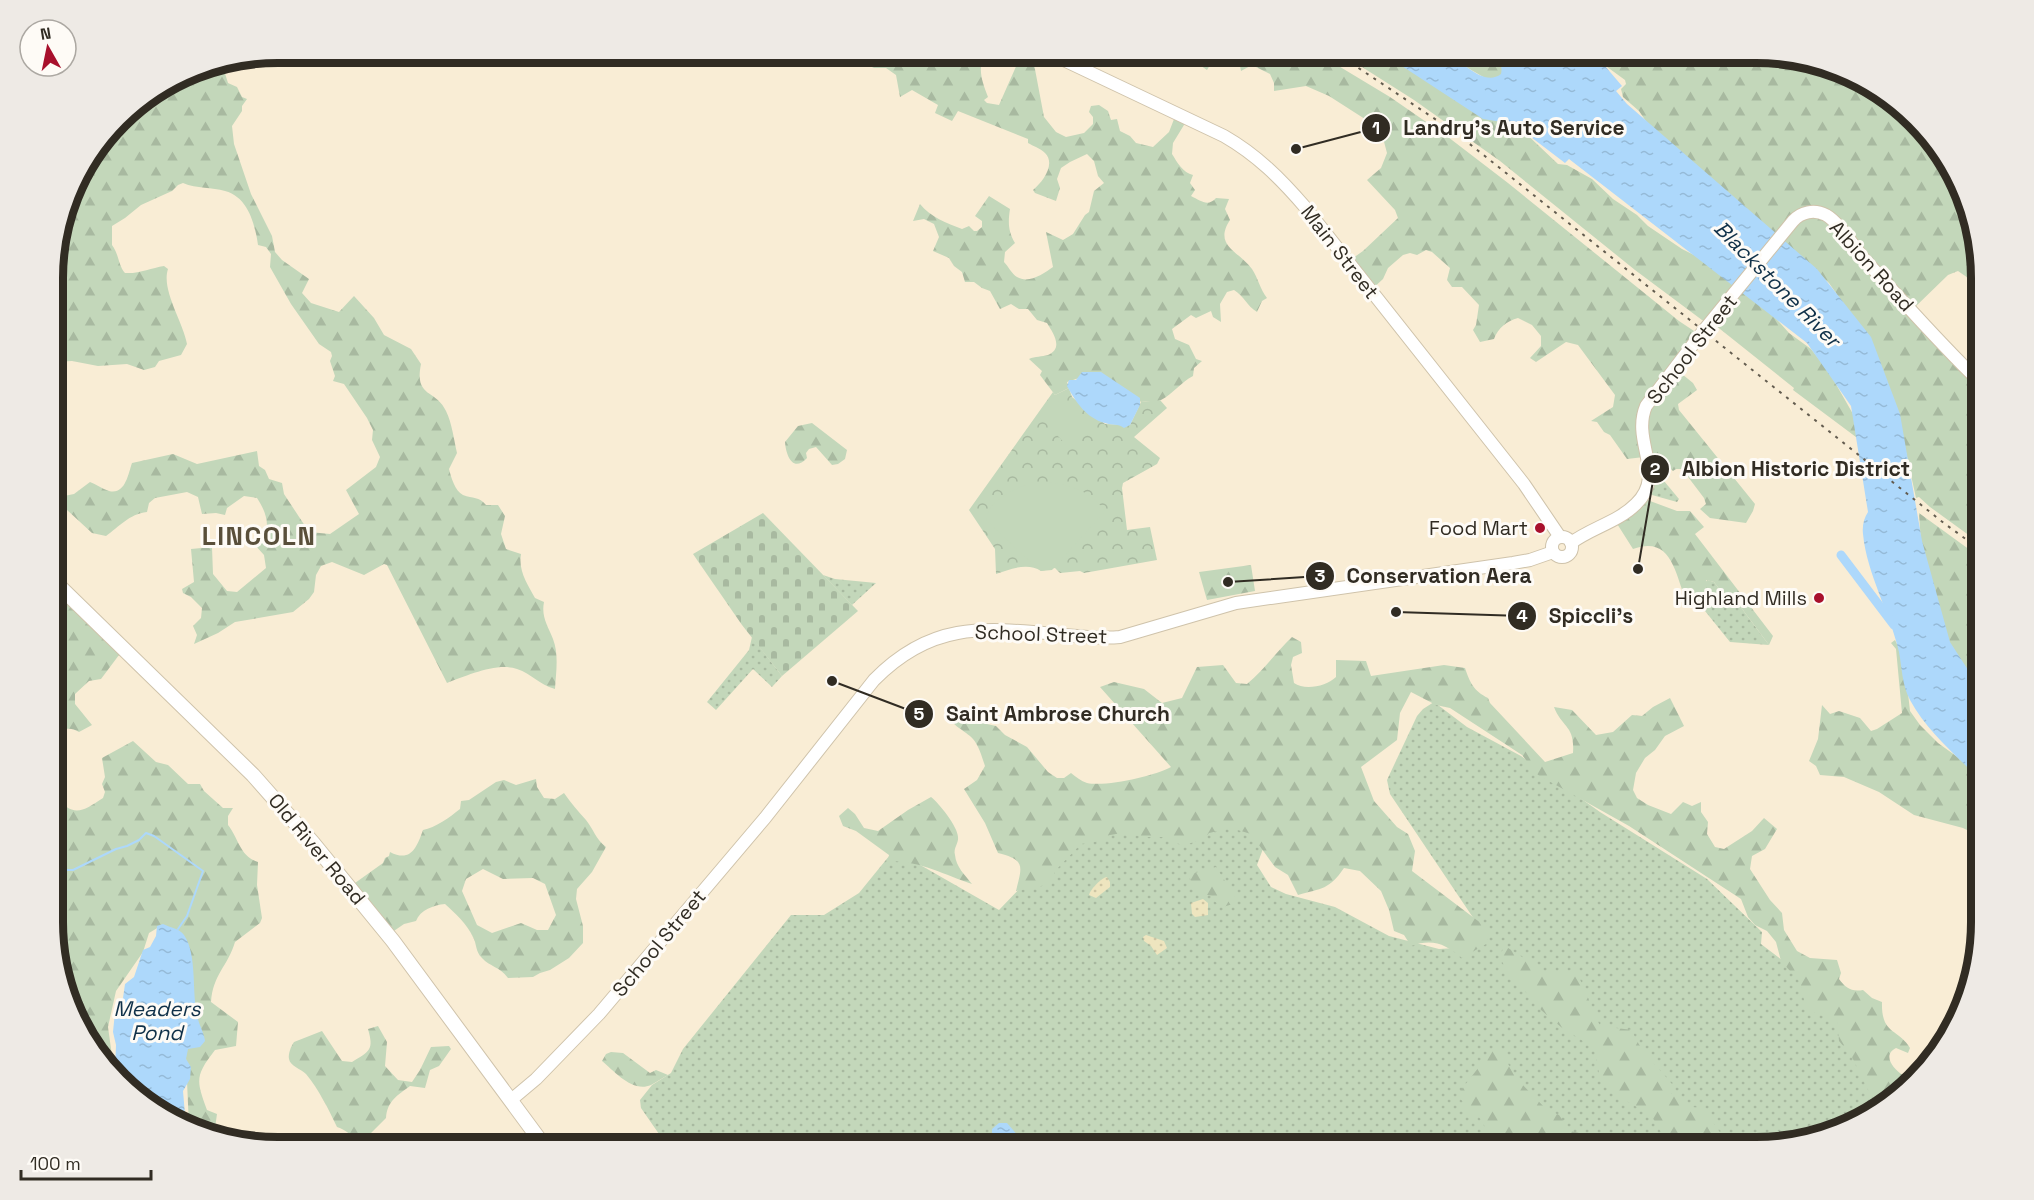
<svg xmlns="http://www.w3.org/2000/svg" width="2034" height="1200" font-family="'Space Grotesk',sans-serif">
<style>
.grass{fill:url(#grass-dots)}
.forest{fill:url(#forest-firs);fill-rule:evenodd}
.sand{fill:url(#sand-dots)}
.cemetery{fill:url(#cemetery-stones)}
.park{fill:url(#park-crowns)}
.pitch{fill:#c3d7ba}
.water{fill:url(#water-ripples)}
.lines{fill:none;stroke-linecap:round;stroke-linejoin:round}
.stream{stroke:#add8fb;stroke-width:2}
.canal{stroke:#add8fb;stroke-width:9}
.tertiary-casing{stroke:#cfc3ab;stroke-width:14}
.secondary-casing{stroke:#cfc3ab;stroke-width:16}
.tertiary{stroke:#fff;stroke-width:12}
.secondary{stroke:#fff;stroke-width:14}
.rail{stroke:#635c4f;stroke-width:2;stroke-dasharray:3 6;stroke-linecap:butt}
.poi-dot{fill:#a8102c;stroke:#fefbf6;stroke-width:2}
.labels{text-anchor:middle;stroke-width:6;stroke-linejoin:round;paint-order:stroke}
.street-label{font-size:20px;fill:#312c23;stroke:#fefbf6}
.poi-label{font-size:20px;fill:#312c23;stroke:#fefbf6;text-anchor:end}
.water-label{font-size:21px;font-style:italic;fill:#103149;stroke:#fefbf6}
.district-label{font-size:26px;font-weight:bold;letter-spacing:1.5px;fill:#594f3a;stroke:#fefbf6}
.rim{fill:none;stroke:#312c23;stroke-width:8}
.leader{fill:none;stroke:#312c23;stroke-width:2}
.callout-dot{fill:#312c23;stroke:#fefbf6;stroke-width:2}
.mark-label{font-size:18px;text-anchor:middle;font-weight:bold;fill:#fff}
.callout-label{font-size:21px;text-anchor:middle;font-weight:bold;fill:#312c23;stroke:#fefbf6;stroke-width:6;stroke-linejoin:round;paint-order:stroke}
</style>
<defs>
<pattern id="grass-dots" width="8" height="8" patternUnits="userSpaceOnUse" patternTransform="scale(1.5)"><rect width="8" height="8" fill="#c3d7ba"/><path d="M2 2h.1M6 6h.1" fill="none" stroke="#a8b9a0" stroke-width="1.8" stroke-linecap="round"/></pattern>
<pattern id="forest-firs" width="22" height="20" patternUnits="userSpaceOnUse" patternTransform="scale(1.5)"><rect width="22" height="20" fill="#c3d7ba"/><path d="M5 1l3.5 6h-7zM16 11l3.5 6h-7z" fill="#a8b9a0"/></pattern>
<pattern id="sand-dots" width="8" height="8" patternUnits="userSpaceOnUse" patternTransform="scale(1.5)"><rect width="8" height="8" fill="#eee5bf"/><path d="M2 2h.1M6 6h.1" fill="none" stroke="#cdc5a4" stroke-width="1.8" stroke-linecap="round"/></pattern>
<pattern id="cemetery-stones" width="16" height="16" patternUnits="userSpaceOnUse" patternTransform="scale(1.5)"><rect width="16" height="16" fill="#c3d7ba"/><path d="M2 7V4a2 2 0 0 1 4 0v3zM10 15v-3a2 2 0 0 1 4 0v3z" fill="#a8b9a0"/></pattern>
<pattern id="park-crowns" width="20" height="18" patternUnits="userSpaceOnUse" patternTransform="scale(1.5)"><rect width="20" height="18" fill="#c3d7ba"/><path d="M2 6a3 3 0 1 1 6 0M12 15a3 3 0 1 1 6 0" fill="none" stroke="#a8b9a0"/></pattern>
<pattern id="water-ripples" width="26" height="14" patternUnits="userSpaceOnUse" patternTransform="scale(1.5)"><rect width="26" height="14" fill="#add8fb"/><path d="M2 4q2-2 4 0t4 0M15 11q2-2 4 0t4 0" fill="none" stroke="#95bad7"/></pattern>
</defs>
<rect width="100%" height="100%" fill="#f9edd5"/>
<g class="grass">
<polygon points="1659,475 1679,499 1677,502 1652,495 1650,492 1654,478"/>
<polygon points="823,575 835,579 876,583 852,605"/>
<polygon points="1707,580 1714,582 1723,594 1731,594 1769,645 1730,642 1701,606 1707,599 1705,583"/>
<polygon points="752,637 782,676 772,687 753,669 716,710 707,702 749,650"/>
<polygon points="1434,702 1467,727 1521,756 1600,812 1707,879 1762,932 1761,944 1816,986 1895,1097 1869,1117 1771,1147 668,1147 641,1108 640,1100 652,1085 671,1073 683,1049 791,915 824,915 859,893 894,850 999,910 1045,862 1093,836 1209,812 1267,838 1257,865 1271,887 1286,894 1335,907 1389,936 1439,949 1471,947 1482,931 1390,794 1387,780 1417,716 1423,709"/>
</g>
<g class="forest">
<path d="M843 53H985C977 69 982 81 988 97L984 100 987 103 999 105 1022 53H1037L1034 64 1044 117 1056 132 1066 137 1084 133 1093 124V117L1089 112 1091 106 1099 105 1108 111 1111 120 1117 119 1120 131 1130 136 1136 143 1153 147 1169 132 1176 114 1187 120 1173 143 1172 154C1177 162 1183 173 1193 175L1190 183 1195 190 1191 196C1201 201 1208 207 1216 198L1229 199 1225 209 1230 220C1213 246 1239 251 1252 269 1258 278 1260 289 1267 298L1262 301 1257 312C1247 306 1244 296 1234 290L1227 292 1220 304 1221 322 1213 317 1211 311 1196 318 1191 315 1172 329 1175 339 1189 345 1196 359 1202 361 1194 368 1193 376C1181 382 1173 394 1161 400 1156 402 1147 401 1141 402L1124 388 1094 373 1067 382 1069 388 1055 395 1040 375 1042 371 1029 359C1035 356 1042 357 1048 355 1064 348 1053 333 1047 323L1037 320 1028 309H1019L1011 304 1000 309 990 291 982 288 974 282H965L962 272 954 266 949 258 933 251 939 237 934 224 924 219 913 221 920 204C930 217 947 223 962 229L969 226 974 231H977L982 227V221L975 216 989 196 1010 209C1008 222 1008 231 1015 243L1005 252 1004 262C1008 266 1012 274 1017 277 1029 284 1043 274 1053 267L1046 232 1063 240 1073 234 1085 215 1089 212 1094 191 1104 183 1098 176 1094 161 1087 154 1070 162 1061 168 1057 179 1060 188 1056 201 1035 193 1033 190C1043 182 1056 164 1045 153 1040 148 1033 146 1028 143V139L958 111 952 121 935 113 938 105 912 90 900 97 896 75 886 68H874Z"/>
<polygon points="1182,53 1221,53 1216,55 1207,70"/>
<path d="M1228 53H1317L1390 97 1448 137 1508 183 1679 321 1700 335 1677 370 1693 383 1697 390 1678 404 1679 410 1755 504 1753 511 1746 523 1710 518 1700 509 1706 504 1704 498 1682 469H1676L1673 471 1664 463 1646 465 1644 457 1627 459 1610 435 1604 432 1597 422 1591 421 1613 407 1615 395 1578 345 1566 342 1536 362 1530 358 1541 346V336L1532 325 1518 318C1507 321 1498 328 1494 339L1480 342 1473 330 1476 325 1479 305 1462 287H1452L1447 280 1450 268 1432 252 1426 250 1417 255 1410 253 1403 255 1388 268 1383 279 1370 291 1346 263 1363 251 1398 218 1395 210 1367 180 1381 168 1387 153 1383 138 1368 121 1329 96 1306 86 1274 91V83L1270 74 1252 65 1241 71 1239 61Z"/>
<polygon points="1340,53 1377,53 1415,72 1500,123 1520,128 1558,164 1567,165 1592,179 1613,199 1637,215 1648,226 1682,249 1698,257 1770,312 1789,333 1811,349 1829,372 1857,421 1864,443 1793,390 1794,388 1715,325 1702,320 1635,270 1500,161 1414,100"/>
<polygon points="1442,53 1493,53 1502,63 1506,73 1503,81 1485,78"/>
<polygon points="1588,53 1757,53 1815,60 1869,83 1944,153 1970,206 1981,263 1981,287 1958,271 1948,275 1912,310 1981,386 1981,544 1930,507 1919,497 1916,498 1902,434 1870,342 1829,283 1799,255 1654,133 1639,111 1623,97 1621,89 1626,84 1625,80"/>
<path d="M224 63 223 67 228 83 237 87 242 97 247 99 242 106V111L232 126 234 144 251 194 272 236 275 252 282 260 309 279 302 293 311 303 339 312 354 296 374 318 384 335 411 349 421 364C414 398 436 389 446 411 452 423 454 440 457 453L449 469C451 477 455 491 463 495 473 499 479 496 486 505H498L505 516 501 534 506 549 521 554C518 571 528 585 535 598L544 602C541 617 548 626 553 639 559 654 556 673 555 689 538 684 532 674 517 669 497 662 466 676 447 683L387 565 384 564 364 575 332 562 321 566 316 575 314 592 309 599 293 612 235 622 218 633 194 644 197 635 193 626 201 618 202 608 191 597 183 593 182 589 194 582 191 549 212 547 213 574 227 591 237 592 266 568 264 555 253 543 265 538C270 523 265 510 257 498L244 496 227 508 225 515 216 513 202 514 198 497 187 492 155 498 149 503 147 512C129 514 119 527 106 536L92 533 54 498 74 494 90 482C96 484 102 489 109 491 125 495 128 475 132 463L173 454 197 464 257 451 259 466 265 470 269 479 282 483 284 494 309 532 330 534 359 514 346 490 376 467 380 457 372 440 373 430 367 418 344 384 333 381 335 376 330 361 332 356 331 352 319 344 291 304 270 267 271 254 266 247 258 245C255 224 248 197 225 191 212 187 197 189 183 183L178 185 172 191 141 205 125 218 112 226V245C119 254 118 265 125 273 139 274 151 268 164 266L168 269C161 290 183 322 187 344L181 355 159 361 155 367 144 370 127 364 98 366 72 361 54 362V249L76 178 129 109 192 70Z"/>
<path d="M812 423 847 450 845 459 838 464 832 465 816 447 809 449 806 453 807 458C793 473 786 456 785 442L798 426Z"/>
<path d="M1642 498 1677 511H1690L1704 527 1695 534 1773 636 1769 645 1731 594H1723L1714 582 1706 580 1707 599 1701 606 1686 600C1675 574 1672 535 1633 549L1614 519Z"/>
<polygon points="1919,513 1981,558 1981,701 1959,668 1923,575"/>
<polygon points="1251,565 1255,591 1207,600 1199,572"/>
<path d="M54 584 122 651 101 679 89 681 75 694V704L92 725 79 732C69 726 63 729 54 735Z"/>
<path d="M1292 637 1301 642 1302 653 1293 657 1291 665 1294 683C1305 691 1327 686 1336 677V660L1366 661 1371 676 1444 665 1465 668C1470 683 1474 691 1488 698L1490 703 1545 762 1573 753C1575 725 1562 728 1554 707L1572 710 1596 735 1613 732 1632 715 1642 716 1653 707 1670 698 1684 726 1665 736 1655 750 1645 758 1636 773 1633 790 1637 798 1648 805 1671 814 1683 802 1692 806 1701 802V812L1708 822 1707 834 1715 847 1724 849 1752 831 1764 818 1777 829 1765 849 1752 856 1750 869 1770 900 1782 913 1784 930 1797 951 1810 958 1837 960 1841 973 1839 979C1846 988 1851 992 1863 990L1872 998 1882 1002C1881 1035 1898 1028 1910 1048L1908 1053 1896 1048C1882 1055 1893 1069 1903 1075L1915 1074 1917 1080 1878 1110 1851 1055 1839 1041 1837 1021 1813 1012 1805 1004 1800 982 1781 961 1776 942 1767 931 1755 925 1748 917 1741 899 1629 826 1538 775 1522 755 1450 708 1436 705 1411 692 1400 713 1397 740 1361 767 1374 801 1397 827 1408 834 1415 851 1412 871 1486 927 1489 934 1486 944 1462 958C1446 944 1432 938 1411 946L1404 935 1394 931 1389 910 1381 891 1360 871 1344 868C1329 890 1322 888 1298 895L1288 875 1275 867 1251 834 1231 828 1209 833 1203 839 1182 846 1171 839 1164 837H1145L1122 833 1110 835 1099 841 1081 844 1055 871 1051 884 1016 891C1022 866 1026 860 998 853L985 823 964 789 977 780 985 766C982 757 979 746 973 739 965 730 951 726 949 715L955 713 961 719 972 720 980 715 987 724 996 726 1005 735 1027 747 1048 772 1057 778H1064L1071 773C1076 777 1081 781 1087 783 1107 787 1154 776 1171 767L1100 687 1114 682 1144 689 1162 703 1182 698 1197 667 1223 665 1236 683 1247 684C1264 670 1276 652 1292 637Z"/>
<polygon points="1895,640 1904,658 1910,711 1920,725 1938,743 1981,774 1981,837 1963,828 1914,815 1879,792 1844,777 1820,775 1816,766 1809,761 1818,739 1822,705 1830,714 1839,711 1860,718 1871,731 1877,729 1902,713 1896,649 1891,643"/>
<path d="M133 741 156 762 168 765 188 784H200L204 791 223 808H233L228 816V825C238 837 240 857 258 862L257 885 262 918 260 923 235 942C228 966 213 974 211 1002L238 1022 236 1046 215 1050C195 1076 196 1080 207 1110L217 1114 215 1128 222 1140 189 1127 186 1058 159 927 149 933 143 952 116 991 108 1027 114 1070 90 1047 54 951V795C73 818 82 812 103 798L105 792 102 784 105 777 102 758Z"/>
<path d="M536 779 537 787 544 798 555 799 564 793C571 803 578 811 586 820 594 830 595 838 606 847L592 872 577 889 576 899 583 926V943L569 958 550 970 540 973 533 977 508 978C499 966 490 967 482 958 475 951 477 944 473 937 467 924 455 913 445 904 434 905 420 910 416 921L404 924 388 935 348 888 383 863 385 858 389 856 390 852C411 863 417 847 423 830 435 828 450 817 460 809L461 801 469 800 496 782 504 780 516 785ZM483 869 503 879 533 878 545 884 556 915 548 930H537L521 923 492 933 477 925 462 891 466 879Z"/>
<path d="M931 797C939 803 958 827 958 837 959 843 953 848 955 855 956 867 965 875 972 884 945 875 918 860 888 861L889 855 856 831 843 826 839 816 848 808 855 814 864 828 878 831 908 810Z"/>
<polygon points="1216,867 1236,898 1236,903 1223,907 1214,901 1212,896 1199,893 1190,879 1191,874"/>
<path d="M1505 946 1547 973 1576 970 1600 1026 1632 1030C1638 1049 1659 1068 1672 1084L1671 1094 1678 1092 1690 1107 1706 1108 1708 1115 1730 1147H1670L1651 1115 1621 1098 1607 1086 1599 1073 1594 1048 1561 1027 1541 1010 1534 1000 1511 978 1499 956Z"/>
<path d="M378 1026 387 1042 385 1066 398 1080 412 1082 420 1070 431 1047 449 1046 451 1049 439 1066 430 1070 425 1088 410 1086C398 1095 387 1101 386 1118L371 1133V1147H357C356 1137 346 1130 337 1127 328 1108 319 1090 306 1074 301 1069 290 1066 289 1059 288 1054 291 1046 294 1042L322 1031 342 1061 352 1062C370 1051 374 1050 368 1029Z"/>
<path d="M1497 1044 1516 1078 1546 1109 1559 1115 1570 1131 1604 1138 1624 1147H1487C1490 1134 1486 1128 1479 1117L1465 1115 1464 1103 1457 1095Z"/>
<path d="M611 1052 623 1053 650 1073 656 1070 668 1075C662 1078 657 1082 651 1085 633 1093 615 1072 602 1061L606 1054Z"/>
</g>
<g class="sand">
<path d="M1107 877 1110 882V887L1096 898 1089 895C1090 890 1101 878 1107 877Z"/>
<polygon points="1203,899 1208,903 1208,915 1195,917 1192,914 1191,903"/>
<polygon points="1146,935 1164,941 1167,948 1157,955 1151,946 1144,941 1143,937"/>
</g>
<polygon class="cemetery" points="763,513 858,611 782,676 742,625 693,554"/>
<path class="park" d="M1069 388 1072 397 1105 424 1130 425 1141 402 1160 400 1167 408 1134 437 1160 458 1157 464 1123 483 1122 488 1127 530 1150 527 1157 560 1084 573 1080 571 1060 573 1055 568 1041 571C1028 562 1010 569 996 574L995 549 969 510 1053 392 1055 395Z"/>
<g class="pitch">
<polygon points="1058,401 1084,430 1066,445 1040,416"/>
<path d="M1033 482C1061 482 1088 487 1105 511L1052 570 1041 571 1035 566 987 521C984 501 1018 488 1033 482Z"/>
</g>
<g class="water">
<path d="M1382 53C1395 53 1438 49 1448 54 1463 62 1484 87 1501 74 1503 65 1499 59 1492 53H1594L1622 86 1616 91 1627 104 1817 269 1871 337 1900 414 1922 541 1950 642 1981 690V778L1976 776C1953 752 1926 730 1910 700 1902 685 1902 668 1899 652 1890 612 1867 575 1863 534 1862 526 1864 518 1868 512L1851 406 1807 343 1569 159 1565 163 1514 124 1483 119Z"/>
<path d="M1082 372H1101L1140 398V405L1130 425 1124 428C1118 423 1112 426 1105 423 1086 418 1076 402 1067 386L1069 380H1076Z"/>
<path d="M163 924C171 928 179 928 184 935 198 955 191 995 198 1019 200 1027 204 1033 205 1041L200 1047 188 1049 186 1059 191 1067 190 1079 183 1091 186 1126 165 1117 115 1070 116 1045 113 1032 115 1012 123 998 125 984 134 977 143 950 150 947 156 936 157 926Z"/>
<polygon points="999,1123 1007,1123 1025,1144 1030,1147 1005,1147 992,1134 992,1129"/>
</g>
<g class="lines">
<polyline class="stream" points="54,855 64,870 73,870 116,849 127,846 139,840 146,833 154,836 203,871 187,916 178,929"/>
<polyline class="canal" points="1841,555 1894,625"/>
<g class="tertiary-casing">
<g id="tertiary">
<path d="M1049 53 1224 136C1257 155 1281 179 1305 207L1524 484 1560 537"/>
<circle cx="1562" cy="547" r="10"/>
<path d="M1571 543C1591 528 1618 522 1636 504 1667 474 1631 442 1646 406L1704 330 1793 221C1801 212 1814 209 1826 215 1840 223 1854 247 1865 260 1903 301 1940 344 1981 383"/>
<path d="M511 1100 536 1079 599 1014 765 818 874 680C930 623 980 627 1055 634 1076 636 1098 639 1120 637L1236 603 1513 563 1530 560 1553 552"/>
</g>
</g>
<g class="secondary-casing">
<polyline id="secondary" points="54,581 253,775 313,843 393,941 545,1147"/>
</g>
<use href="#tertiary" class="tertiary"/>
<use href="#secondary" class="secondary"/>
<polyline class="rail" points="1336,53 1456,133 1945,524 1981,550"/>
</g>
<g class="poi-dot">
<circle cx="1540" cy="528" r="6"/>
<circle cx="1819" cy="598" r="6"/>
</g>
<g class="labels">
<g class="street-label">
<text transform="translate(1340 252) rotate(52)" y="7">Main Street</text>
<text transform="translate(1872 266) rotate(48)" y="7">Albion Road</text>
<text transform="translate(1692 349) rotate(-52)" y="7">School Street</text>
<text transform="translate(1041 634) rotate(2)" y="7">School Street</text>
<text transform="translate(317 849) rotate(50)" y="7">Old River Road</text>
<text transform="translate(659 943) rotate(-50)" y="7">School Street</text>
</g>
<g class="poi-label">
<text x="1528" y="535">Food Mart</text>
<text x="1807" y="605">Highland Mills</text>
</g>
<g class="water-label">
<text transform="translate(1777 284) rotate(45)" y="7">Blackstone River</text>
<text x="157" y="1016">Meaders<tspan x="157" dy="24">Pond</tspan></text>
</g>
<g class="district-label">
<text x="259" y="545">LINCOLN</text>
</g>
</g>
<path d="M0 0H2034V1200H0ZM278 63H1756A215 215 0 0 1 1971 278V922A215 215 0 0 1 1756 1137H278A215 215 0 0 1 63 922V278A215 215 0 0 1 278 63Z" fill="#eeeae5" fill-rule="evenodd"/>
<path class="rim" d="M278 63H1756A215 215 0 0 1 1971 278V922A215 215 0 0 1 1756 1137H278A215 215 0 0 1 63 922V278A215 215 0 0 1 278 63Z"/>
<path class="leader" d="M1296 149L1376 128M1638 569L1655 469M1228 582L1320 576M1396 612L1522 616M832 681L919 714"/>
<g class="callout-dot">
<circle cx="1296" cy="149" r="6"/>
<circle cx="1638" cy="569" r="6"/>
<circle cx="1228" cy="582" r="6"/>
<circle cx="1396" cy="612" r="6"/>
<circle cx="832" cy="681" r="6"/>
<circle cx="1376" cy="128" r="15"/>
<circle cx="1655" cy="469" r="15"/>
<circle cx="1320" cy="576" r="15"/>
<circle cx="1522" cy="616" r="15"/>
<circle cx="919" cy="714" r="15"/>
</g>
<g class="mark-label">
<text x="1376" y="134">1</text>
<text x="1655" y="475">2</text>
<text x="1320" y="582">3</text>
<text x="1522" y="622">4</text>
<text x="919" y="720">5</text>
</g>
<g class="callout-label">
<text x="1514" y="135">Landry's Auto Service</text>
<text x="1796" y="476">Albion Historic District</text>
<text x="1439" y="583">Conservation Aera</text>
<text x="1591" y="623">Spiccli's</text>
<text x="1058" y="721">Saint Ambrose Church</text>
</g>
<g transform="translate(48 48) rotate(351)"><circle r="28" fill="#fefbf6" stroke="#aca8a2" stroke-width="1.5"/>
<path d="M0-4.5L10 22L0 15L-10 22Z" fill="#a8102c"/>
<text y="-9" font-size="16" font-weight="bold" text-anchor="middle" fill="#312c23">N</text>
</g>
<path d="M21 1170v9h130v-9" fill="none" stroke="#312c23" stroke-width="3"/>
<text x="30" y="1170" font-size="18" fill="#312c23" stroke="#fefbf6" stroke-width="4.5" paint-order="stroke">100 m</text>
</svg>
